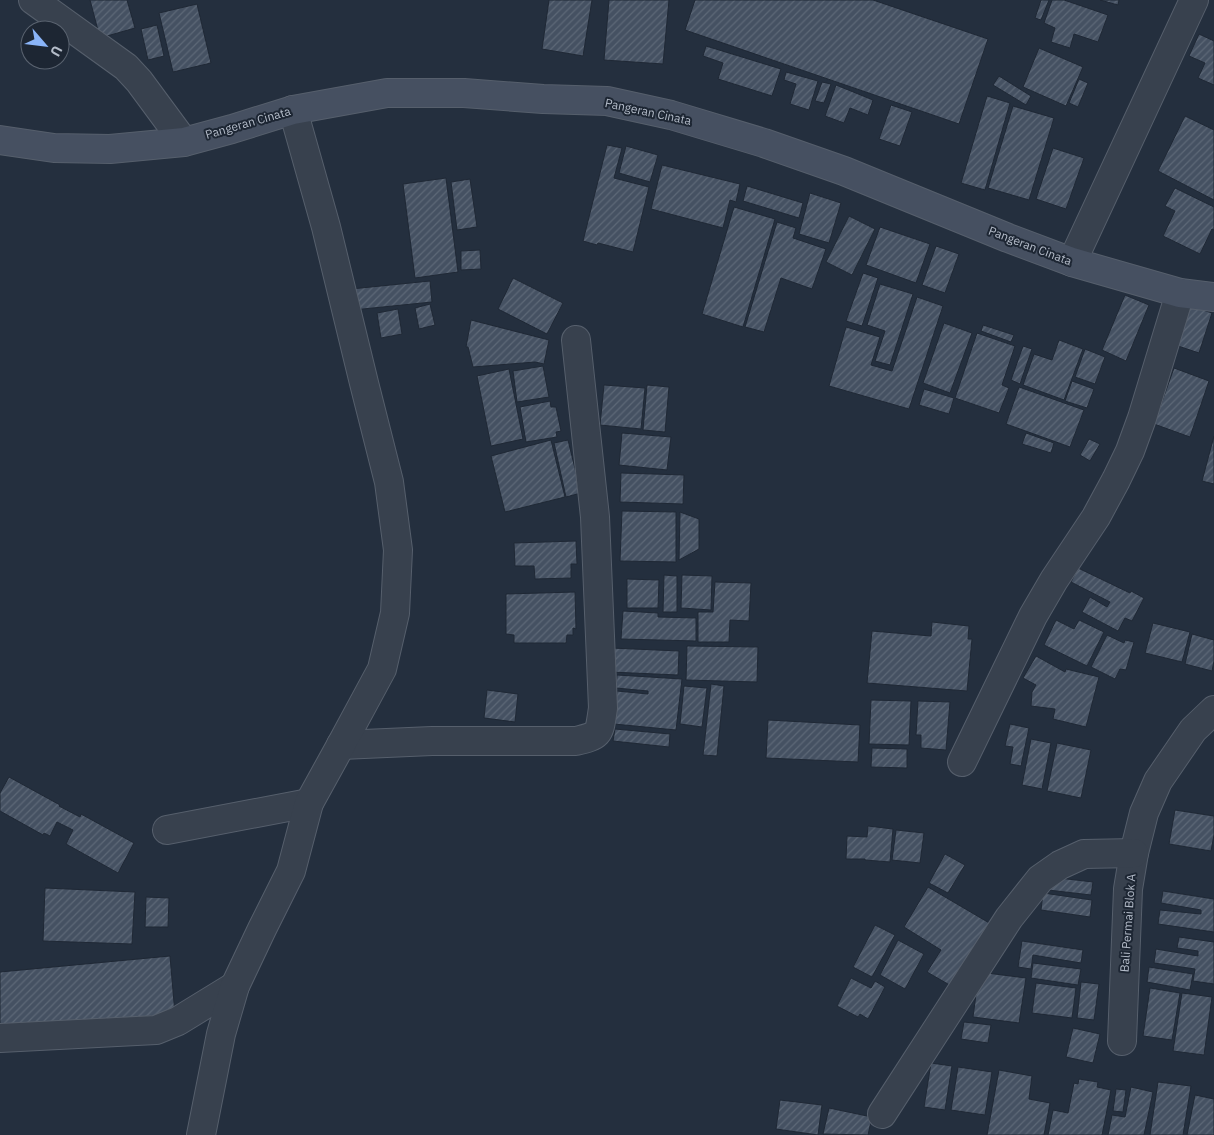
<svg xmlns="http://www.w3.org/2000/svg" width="1214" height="1135" font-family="'IBM Plex Sans',sans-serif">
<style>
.building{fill:url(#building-hatch);stroke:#1f2835}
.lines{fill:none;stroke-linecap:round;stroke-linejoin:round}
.street-casing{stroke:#565f6c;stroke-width:30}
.secondary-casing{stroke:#565f6c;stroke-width:30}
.street{stroke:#38414e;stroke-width:28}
.secondary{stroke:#465061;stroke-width:28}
.labels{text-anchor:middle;stroke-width:4;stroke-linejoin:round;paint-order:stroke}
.street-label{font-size:12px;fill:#b4bcc9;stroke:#1d2633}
</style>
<defs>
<pattern id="building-hatch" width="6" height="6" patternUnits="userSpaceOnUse" patternTransform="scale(1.25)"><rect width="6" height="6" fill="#455162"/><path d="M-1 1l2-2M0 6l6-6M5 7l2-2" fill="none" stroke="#5d6877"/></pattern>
</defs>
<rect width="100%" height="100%" fill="#242f3e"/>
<g class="building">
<polygon points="90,0 127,0 135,28 100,38"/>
<polygon points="549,0 592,0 583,56 542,49"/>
<polygon points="609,0 669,0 663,64 604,60"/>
<polygon points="695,0 873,0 988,39 959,124 685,30"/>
<polygon points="1041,0 1049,0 1041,20 1035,18"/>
<polygon points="1052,0 1064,0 1108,15 1098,42 1074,34 1070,48 1051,42 1055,28 1044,23"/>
<polygon points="1100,0 1119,0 1118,5"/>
<polygon points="197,4 211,63 173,72 159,13"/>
<polygon points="157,25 164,56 148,60 141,29"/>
<polygon points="1199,34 1214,41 1214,85 1198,78 1205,63 1189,56"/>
<polygon points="706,46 781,69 772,96 718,79 723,63 703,56"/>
<polygon points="1039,48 1083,67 1066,106 1023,87"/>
<polygon points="786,72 818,81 809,110 790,104 796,84 784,80"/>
<polygon points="999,76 1031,96 1026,105 993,85"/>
<polygon points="1079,79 1088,83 1078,107 1069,103"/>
<polygon points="822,82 831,84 824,103 815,101"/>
<polygon points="836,85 873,100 868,115 850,108 844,123 825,116"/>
<polygon points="987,96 1010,103 985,190 961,183"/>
<polygon points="891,105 912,112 900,146 879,139"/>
<polygon points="1013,106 1054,118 1029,200 988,188"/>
<polygon points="1185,116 1214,130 1214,200 1158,171"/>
<polygon points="607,145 622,148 614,178 649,187 633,252 598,243 597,245 583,241"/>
<polygon points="626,146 658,155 650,182 619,173"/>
<polygon points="1053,148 1084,158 1066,209 1036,199"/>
<polygon points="662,165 740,184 736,202 730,200 723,228 651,209"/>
<polygon points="446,178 458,272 415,278 403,184"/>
<polygon points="470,179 477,227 457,230 451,182"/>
<polygon points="747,186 803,203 799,218 743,201"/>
<polygon points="1175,188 1214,207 1214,230 1212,229 1200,254 1163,236 1175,211 1165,206"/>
<polygon points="810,193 841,203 829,243 799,234"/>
<polygon points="734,207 775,219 743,327 702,314"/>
<polygon points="849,216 875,229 852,275 826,262"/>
<polygon points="777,222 796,228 793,238 826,249 812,289 781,278 764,332 745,327"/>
<polygon points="880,227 930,244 916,283 866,265"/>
<polygon points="936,246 959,254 945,293 922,285"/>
<polygon points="480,250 481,269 461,270 461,251"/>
<polygon points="863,273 878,278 862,326 846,321"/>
<polygon points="513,278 563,303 547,334 498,309"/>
<polygon points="430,281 432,302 353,310 351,289"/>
<polygon points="880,284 913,294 890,365 875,361 885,331 867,325"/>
<polygon points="1125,295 1149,305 1126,361 1102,350"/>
<polygon points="917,297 943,306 909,409 829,386 846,327 880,337 871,365 892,371"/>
<polygon points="430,304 435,325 419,329 415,308"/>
<polygon points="1185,304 1212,313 1199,353 1172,344"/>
<polygon points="398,309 402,334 381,338 377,313"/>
<polygon points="471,320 549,340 544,364 535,362 473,367 468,347 466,347"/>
<polygon points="944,323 972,333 950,393 923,383"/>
<polygon points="983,325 1014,335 1011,342 981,331"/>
<polygon points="977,333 1015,346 1002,385 1009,388 999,413 955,398"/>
<polygon points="1059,340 1083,349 1064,400 1023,385 1034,354 1052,360"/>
<polygon points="1023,346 1032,349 1020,384 1011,380"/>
<polygon points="1085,349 1105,357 1095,384 1075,377"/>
<polygon points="543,366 549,397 517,402 513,371"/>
<polygon points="1174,368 1209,381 1190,437 1154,424"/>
<polygon points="509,369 523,439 491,446 477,376"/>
<polygon points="1072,381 1094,389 1087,408 1065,401"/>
<polygon points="604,385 645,388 641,429 600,425"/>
<polygon points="647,385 669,387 665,432 643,430"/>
<polygon points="1019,387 1084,410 1070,447 1006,424"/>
<polygon points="924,389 954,398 949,414 919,405"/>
<polygon points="550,401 551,407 556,407 561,431 556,432 557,437 526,442 520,407"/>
<polygon points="622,433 671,437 667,470 619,465"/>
<polygon points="1026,433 1054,443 1051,453 1022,444"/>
<polygon points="1214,436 1214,484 1202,481"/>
<polygon points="1089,439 1100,444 1090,461 1080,455"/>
<polygon points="551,440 565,497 505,512 491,456"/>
<polygon points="568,440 581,493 566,497 554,443"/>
<polygon points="621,473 684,475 683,504 620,502"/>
<polygon points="622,511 676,512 676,562 620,561"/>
<polygon points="680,512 699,519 699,549 679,560"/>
<polygon points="576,541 577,564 571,564 571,578 535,579 534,566 515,566 514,543"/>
<polygon points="1078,568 1130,593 1131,591 1144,598 1132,621 1125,618 1118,631 1082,612 1090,597 1107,607 1110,602 1071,582"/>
<polygon points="664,575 677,576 677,612 663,612"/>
<polygon points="682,575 712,576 711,610 681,608"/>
<polygon points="627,579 659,580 658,608 627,608"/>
<polygon points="715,582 751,583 749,621 730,620 729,642 698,642 698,612 713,612"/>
<polygon points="575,592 576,629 573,628 573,635 567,635 566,643 514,643 514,635 506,634 506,594"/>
<polygon points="623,611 658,613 658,617 696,618 696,641 621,639"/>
<polygon points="1056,620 1074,629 1079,620 1104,632 1087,666 1044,645"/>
<polygon points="932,622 969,626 968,639 972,639 967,691 867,683 872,631 931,636"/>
<polygon points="1153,623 1190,632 1182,662 1145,653"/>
<polygon points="1192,634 1214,640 1214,661 1212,671 1185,664"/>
<polygon points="1107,635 1124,643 1125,640 1134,642 1126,670 1120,669 1115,679 1091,667"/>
<polygon points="687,646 758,647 757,682 686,680"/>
<polygon points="611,648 679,651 678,675 610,672"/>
<polygon points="1036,656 1065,672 1066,669 1099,677 1086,727 1053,719 1055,709 1031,706 1032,692 1036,685 1023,678"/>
<polygon points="617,675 682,679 676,730 614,724 617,691 648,694 648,691 616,688"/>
<polygon points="711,684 724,686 717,756 703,755"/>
<polygon points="684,686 707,688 702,727 680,724"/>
<polygon points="487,690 518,694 515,722 484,718"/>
<polygon points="871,700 911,701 909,745 869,744"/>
<polygon points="918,701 950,702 946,750 921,748 921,735 916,735"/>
<polygon points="768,720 860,725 858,762 766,758"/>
<polygon points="1010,724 1029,728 1021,766 1010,764 1013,747 1005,746"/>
<polygon points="615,729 670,734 669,747 613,741"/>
<polygon points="1031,739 1051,743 1042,789 1022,785"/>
<polygon points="1057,743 1091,750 1081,798 1047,791"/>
<polygon points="872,748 907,749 907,768 871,767"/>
<polygon points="9,777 60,805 59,806 80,817 81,814 134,843 118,873 66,844 73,830 57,822 50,836 44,833 43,835 0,811 0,793"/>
<polygon points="1175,810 1214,816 1214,835 1211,851 1169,844"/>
<polygon points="868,826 893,829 890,862 865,860 865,859 846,859 847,836 867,837"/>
<polygon points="896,830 924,833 920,863 892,860"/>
<polygon points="945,854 965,865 948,893 929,883"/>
<polygon points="1050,877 1093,882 1091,895 1048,890"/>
<polygon points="928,887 991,924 953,987 927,972 941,950 904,927"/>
<polygon points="45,888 135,892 132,944 43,941"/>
<polygon points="1163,891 1214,899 1214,932 1158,924 1160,910 1201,914 1201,910 1161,903"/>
<polygon points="1043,893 1092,900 1090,917 1041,910"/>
<polygon points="146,897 169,898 168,927 145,927"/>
<polygon points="875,925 895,935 872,977 853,967"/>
<polygon points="1179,937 1214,942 1214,984 1193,981 1195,969 1154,963 1156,949 1198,956 1198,951 1177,948"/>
<polygon points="898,940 924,954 905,989 880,975"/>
<polygon points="1022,941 1083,950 1081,963 1033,955 1031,969 1018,967"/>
<polygon points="170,956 175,1014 0,1029 0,972"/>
<polygon points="1033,963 1081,969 1078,985 1031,978"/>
<polygon points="1149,967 1193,974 1190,990 1147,982"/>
<polygon points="979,972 1026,978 1019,1023 973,1017"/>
<polygon points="851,978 871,988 875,981 885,987 868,1019 860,1014 858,1017 837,1006"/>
<polygon points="1081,982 1099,984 1094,1020 1077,1018"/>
<polygon points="1036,983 1076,988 1072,1018 1032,1013"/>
<polygon points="1150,988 1180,993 1172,1040 1143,1036"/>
<polygon points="1182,993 1212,997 1204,1055 1173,1051"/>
<polygon points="964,1022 991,1025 988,1043 961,1039"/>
<polygon points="1073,1028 1100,1034 1093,1063 1066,1057"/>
<polygon points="931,1063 952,1066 945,1110 924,1107"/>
<polygon points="958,1067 992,1072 985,1115 951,1110"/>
<polygon points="999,1070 1032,1076 1029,1099 1050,1103 1044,1135 987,1135"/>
<polygon points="1079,1079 1098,1082 1097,1087 1111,1090 1102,1135 1048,1135 1053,1110 1068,1113 1074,1083 1078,1084"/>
<polygon points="1158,1082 1191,1086 1183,1135 1150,1135"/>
<polygon points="1131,1087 1153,1092 1144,1135 1108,1135 1112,1115 1125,1117"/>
<polygon points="1116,1089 1126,1090 1123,1112 1113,1111"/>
<polygon points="1195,1095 1214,1099 1214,1135 1187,1135"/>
<polygon points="780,1100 822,1105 818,1135 776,1129"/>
<polygon points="829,1108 872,1117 868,1135 823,1134"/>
</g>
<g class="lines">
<g class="street-casing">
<g id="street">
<polyline points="33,0 126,67 139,81 184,142"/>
<polyline points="1072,262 1194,0"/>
<path d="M341 745 432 741H576C601 735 599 734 603 708L595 517 576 340"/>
<polyline points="962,762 1033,616 1054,580 1096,517 1116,480 1130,451 1142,418 1180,293"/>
<polyline points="167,830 309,803"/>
<polyline points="0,1038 156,1030 178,1021 235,986"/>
<polyline points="1122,1041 1128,889 1134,853 1144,813 1158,781 1193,730 1214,710"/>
<polyline points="882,1114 1009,918 1040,879 1060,865 1084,854 1134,853"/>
<polyline points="201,1135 221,1034 235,986 262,929 291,871 309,803 341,745 382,669 395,613 398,550 389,482 364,383 326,227 293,110"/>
</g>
</g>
<g class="secondary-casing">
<polyline id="secondary" points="0,140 54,148 110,149 184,142 232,129 293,110 387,93 464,93 543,99 607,101 671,115 764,143 844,171 1008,238 1072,262 1180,293 1214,297"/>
</g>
<use href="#street" class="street"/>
<use href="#secondary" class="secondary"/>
</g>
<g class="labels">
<g class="street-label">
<text transform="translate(648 112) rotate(12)" y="4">Pangeran Cinata</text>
<text transform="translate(248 123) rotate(-16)" y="4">Pangeran Cinata</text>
<text transform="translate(1030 246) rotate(21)" y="4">Pangeran Cinata</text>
<text transform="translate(1128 923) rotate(-86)" y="4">Bali Permai Blok A</text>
</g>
</g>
<g transform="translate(45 45) rotate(118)"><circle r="24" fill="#1d2633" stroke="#59626f"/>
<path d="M0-4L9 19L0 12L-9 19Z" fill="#8ab4f8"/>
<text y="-8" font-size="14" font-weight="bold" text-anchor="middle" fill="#b4bcc9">U</text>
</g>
</svg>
